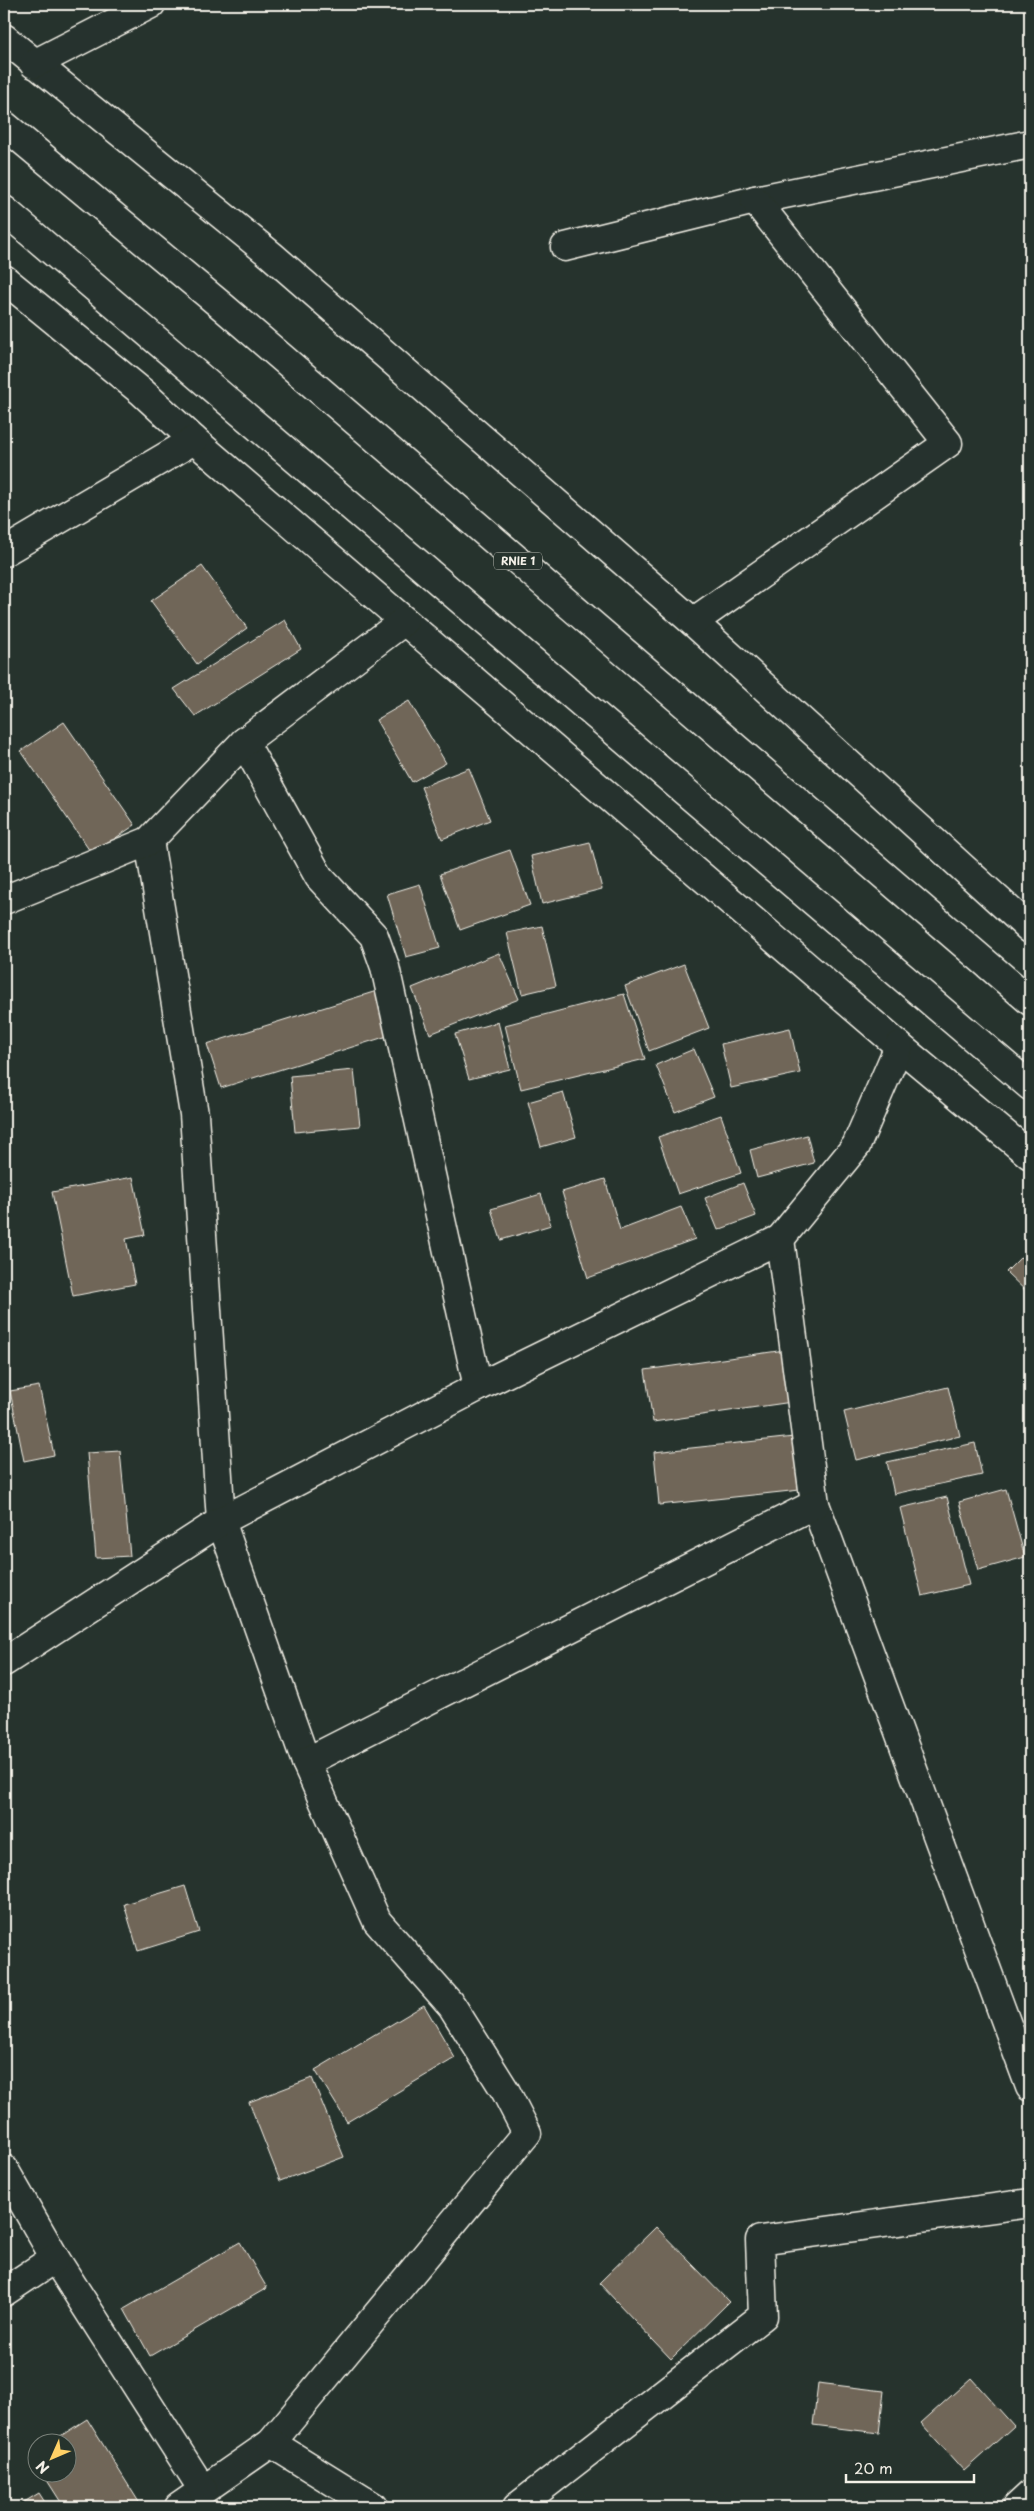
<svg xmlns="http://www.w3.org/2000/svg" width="1034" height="2511" font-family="'Playpen Sans',sans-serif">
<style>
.building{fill:#706659;stroke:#f4f1e8}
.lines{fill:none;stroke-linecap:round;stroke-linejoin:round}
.minor-casing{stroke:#f4f1e8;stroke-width:31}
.major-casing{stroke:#f4f1e8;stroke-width:31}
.highway-casing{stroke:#f4f1e8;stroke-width:31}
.minor{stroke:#26332d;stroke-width:28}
.major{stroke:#26332d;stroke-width:28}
.highway{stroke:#26332d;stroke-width:28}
.labels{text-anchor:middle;stroke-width:4.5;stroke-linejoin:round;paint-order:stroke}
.shield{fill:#26332d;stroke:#b6b8b0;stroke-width:1}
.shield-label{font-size:11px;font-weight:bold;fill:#f4f1e8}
</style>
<rect width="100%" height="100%" fill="#26332d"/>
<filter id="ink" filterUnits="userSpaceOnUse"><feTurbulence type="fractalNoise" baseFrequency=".02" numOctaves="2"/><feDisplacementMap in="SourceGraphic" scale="10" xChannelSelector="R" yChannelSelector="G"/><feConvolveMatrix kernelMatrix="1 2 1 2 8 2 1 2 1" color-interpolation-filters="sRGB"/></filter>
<g filter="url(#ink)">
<g class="building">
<polygon points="202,566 247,628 197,664 151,601"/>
<polygon points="285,620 301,649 195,716 174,689"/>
<polygon points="409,701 446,763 412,782 376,720"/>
<polygon points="64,722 135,825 92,854 21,751"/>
<polygon points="469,768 490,820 442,839 421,787"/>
<polygon points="590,842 602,889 542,904 531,856"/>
<polygon points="510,850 530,905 460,930 440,874"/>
<polygon points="420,884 440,948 406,957 387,894"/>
<polygon points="542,926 556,986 522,994 507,933"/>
<polygon points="499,953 519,999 430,1034 412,988"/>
<polygon points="684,964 709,1028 649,1051 625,986"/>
<polygon points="380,990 394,1034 221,1088 207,1044"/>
<polygon points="624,994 645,1059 521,1089 505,1025"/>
<polygon points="498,1022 510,1069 469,1079 455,1034"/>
<polygon points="790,1028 800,1073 731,1088 721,1044"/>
<polygon points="694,1049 714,1097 675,1112 656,1065"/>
<polygon points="354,1070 360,1126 295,1132 290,1076"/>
<polygon points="563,1092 576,1137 541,1147 528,1102"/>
<polygon points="721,1115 741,1173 678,1194 658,1137"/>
<polygon points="807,1135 814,1163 757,1178 750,1150"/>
<polygon points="133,1177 145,1235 126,1239 135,1284 73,1296 52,1192"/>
<polygon points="605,1179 620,1230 681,1207 695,1239 588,1278 562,1192"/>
<polygon points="743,1183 756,1216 718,1230 705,1198"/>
<polygon points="541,1194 551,1225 501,1240 491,1209"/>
<polygon points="1030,1248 1030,1295 1006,1272"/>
<polygon points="792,1349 799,1401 653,1422 645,1370"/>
<polygon points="39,1386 54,1455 24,1461 10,1391"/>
<polygon points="948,1387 960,1436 856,1460 844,1412"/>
<polygon points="794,1437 800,1490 659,1505 654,1452"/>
<polygon points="975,1443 982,1475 894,1494 887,1462"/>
<polygon points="120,1451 130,1556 96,1558 87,1453"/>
<polygon points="1006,1489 1025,1557 978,1570 959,1502"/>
<polygon points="947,1497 969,1585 922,1596 900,1508"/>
<polygon points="185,1886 199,1932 138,1951 124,1904"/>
<polygon points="424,2005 455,2058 347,2122 315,2070"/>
<polygon points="312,2078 344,2157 280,2181 249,2102"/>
<polygon points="656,2227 729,2302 671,2359 599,2283"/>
<polygon points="240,2242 267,2288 150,2356 124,2309"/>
<polygon points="971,2378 1014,2426 964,2471 921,2423"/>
<polygon points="818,2383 884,2391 879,2433 813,2425"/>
<polygon points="87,2419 142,2507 64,2507 43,2474 68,2474 68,2444 48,2444"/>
<polygon points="38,2450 38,2464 31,2454"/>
<polygon points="39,2493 48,2507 16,2507"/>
</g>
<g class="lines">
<g class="minor-casing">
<g id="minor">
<polyline points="4,38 271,255 693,622 1030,929"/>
<polyline points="34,64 151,4"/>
<polyline points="565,247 755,200 1030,144"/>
<polyline points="4,279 142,392 194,440 899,1046 1030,1155"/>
<polyline points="4,552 194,440"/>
<polyline points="693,622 948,443 755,200"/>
<polyline points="244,742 319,877 374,936 385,967 478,1387"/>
<polyline points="149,841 194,1114 221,1521 306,1762 377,1921 452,2006 506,2092 527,2133 271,2443 179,2507"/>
<polyline points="4,900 149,841 244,742 404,621"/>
<polyline points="780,1239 815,1504 1030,2087"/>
<polyline points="4,1662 221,1521 478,1387 780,1239 856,1146 899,1046"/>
<polyline points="306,1762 815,1504"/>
<polyline points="4,2169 55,2258 203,2490"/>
<polyline points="4,2292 55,2258"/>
<polyline points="271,2443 374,2507"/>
<polyline points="517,2507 763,2316 760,2240 1030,2203"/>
</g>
</g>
<g class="major-casing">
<polyline id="major" points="1017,2507 1030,2495"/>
</g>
<g class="highway-casing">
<g id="highway">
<polyline points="4,125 223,307 1030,1001"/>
<polyline points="4,210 1030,1086"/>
</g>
</g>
<use href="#minor" class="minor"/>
<use href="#major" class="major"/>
<use href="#highway" class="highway"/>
</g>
</g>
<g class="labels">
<rect class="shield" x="494" y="552.5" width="48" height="17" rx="4"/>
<g class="shield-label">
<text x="518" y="565">RNIE 1</text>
</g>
</g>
<rect width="1034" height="2511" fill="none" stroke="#26332d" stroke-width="20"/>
<rect x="10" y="10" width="1014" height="2491" fill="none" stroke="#f4f1e8" stroke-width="2" filter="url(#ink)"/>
<g transform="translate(52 2458) rotate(225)"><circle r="24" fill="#26332d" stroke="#787f78"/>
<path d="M0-4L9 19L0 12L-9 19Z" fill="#ffd166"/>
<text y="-8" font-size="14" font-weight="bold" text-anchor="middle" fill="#f4f1e8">N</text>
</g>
<path d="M846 2474v8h128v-8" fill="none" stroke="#f4f1e8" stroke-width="2.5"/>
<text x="854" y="2474" font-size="15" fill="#f4f1e8" stroke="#26332d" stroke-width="4" paint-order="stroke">20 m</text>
</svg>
